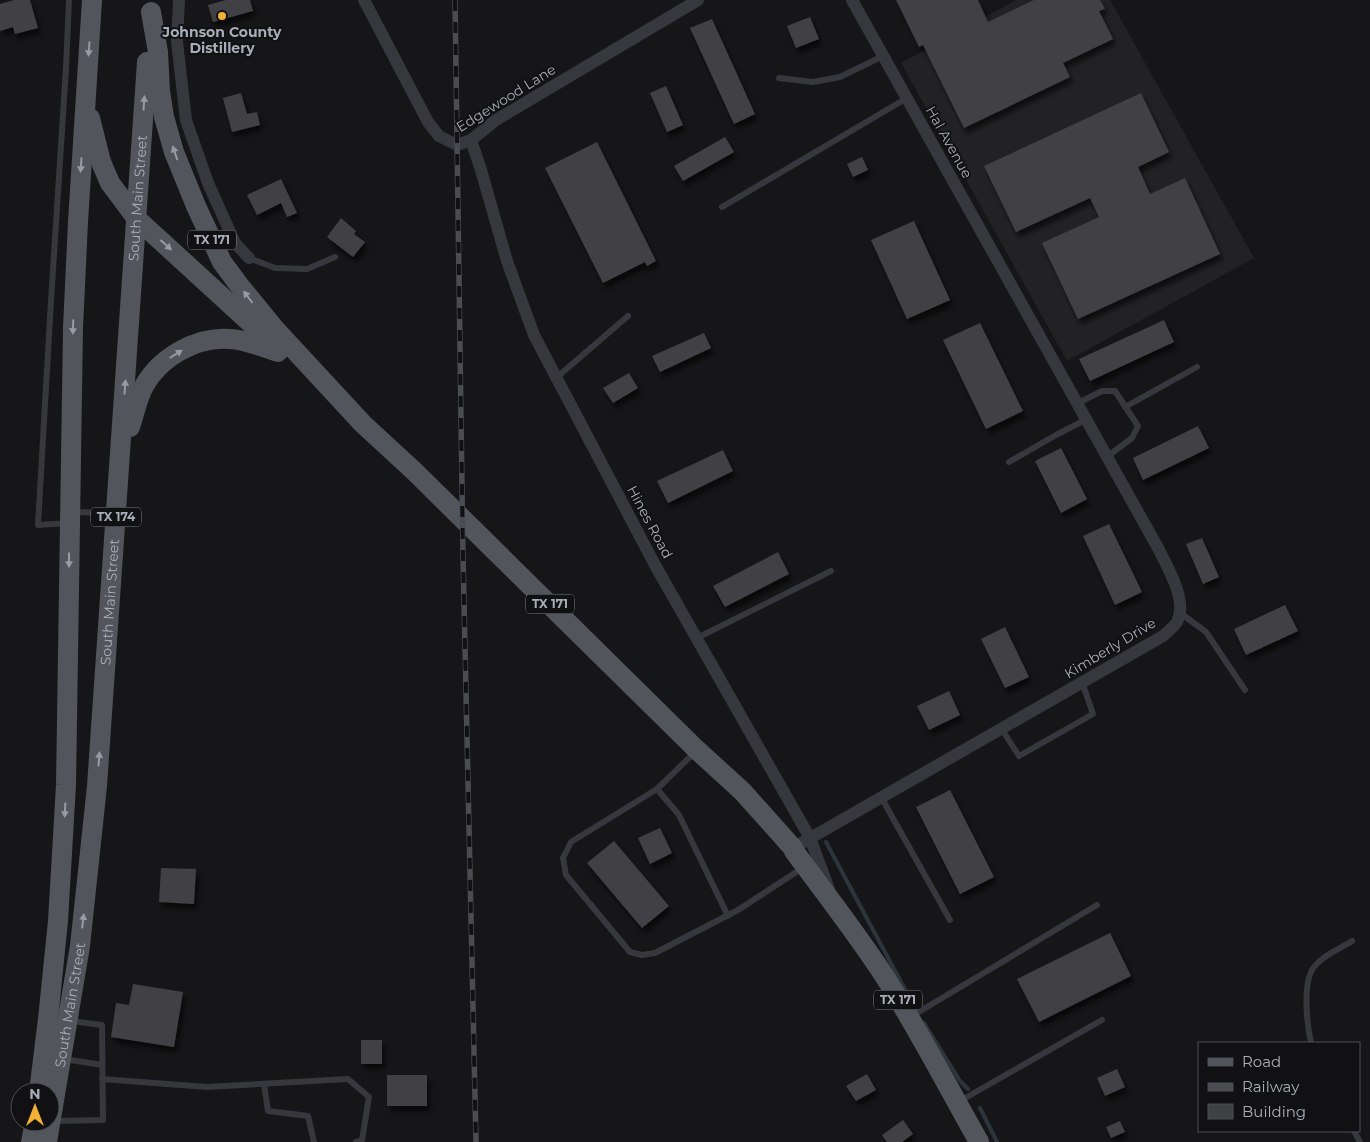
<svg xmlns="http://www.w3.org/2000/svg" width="1370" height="1142" font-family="Montserrat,sans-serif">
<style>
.built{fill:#222225}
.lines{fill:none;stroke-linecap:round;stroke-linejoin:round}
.stream{stroke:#2c353c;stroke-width:4}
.building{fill:#404145;filter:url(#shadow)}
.lane{stroke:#37383d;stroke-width:6}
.street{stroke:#37383d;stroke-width:12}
.primary{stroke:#53555c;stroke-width:20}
.rail-casing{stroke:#4a4c52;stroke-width:5.5}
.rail{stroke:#111113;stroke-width:4;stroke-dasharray:11;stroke-linecap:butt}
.oneway{fill:#979ba6}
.poi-dot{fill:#f2b134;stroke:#111113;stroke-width:2}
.labels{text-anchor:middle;stroke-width:4;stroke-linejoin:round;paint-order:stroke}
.shield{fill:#111113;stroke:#7b7e86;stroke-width:1}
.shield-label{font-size:12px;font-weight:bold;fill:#a8adb8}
.poi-label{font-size:14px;font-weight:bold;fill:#a8adb8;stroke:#111113}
.street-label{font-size:14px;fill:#a8adb8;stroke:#111113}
</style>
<defs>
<filter id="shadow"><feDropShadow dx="3" dy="5.5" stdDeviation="2.5" flood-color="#0009"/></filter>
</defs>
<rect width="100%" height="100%" fill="#161618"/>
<polygon class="built" points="1016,0 1110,0 1254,258 1067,361 901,63"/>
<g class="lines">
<g class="stream">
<polyline points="826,842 908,995"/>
<polyline points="924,1023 960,1081 968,1089"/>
<polyline points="980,1108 997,1142"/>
</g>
</g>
<g class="building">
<polygon points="14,0 30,0 38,28 15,34 13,27 0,31 0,4"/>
<polygon points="226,0 250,0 253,11 213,22 208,5"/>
<polygon points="896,0 978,0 988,22 1034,0 1100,0 1105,9 1099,11 1113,39 1063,63 1070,77 964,128 923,45 919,47"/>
<polygon points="810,17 819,39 796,48 787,26"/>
<polygon points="712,19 755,114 734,124 690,28"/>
<polygon points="666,86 683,125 667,132 650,93"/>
<polygon points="241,93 247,114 257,112 260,125 232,132 223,98"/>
<polygon points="1141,93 1169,152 1138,167 1150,194 1185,178 1220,254 1078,319 1042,243 1099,217 1090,198 1016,232 984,166"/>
<polygon points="725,137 734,152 683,181 674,166"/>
<polygon points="597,142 656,261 647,266 645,262 603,283 545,168"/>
<polygon points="862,157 868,170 853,177 847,164"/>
<polygon points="281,179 297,213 287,217 281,203 257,215 247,195"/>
<polygon points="341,218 356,231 354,234 365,242 353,257 327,237"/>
<polygon points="914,221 950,300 907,319 871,240"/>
<polygon points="1164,320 1174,342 1090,381 1079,359"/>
<polygon points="980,323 1023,411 986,429 943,340"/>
<polygon points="704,333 711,348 660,372 652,356"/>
<polygon points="629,373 638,388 613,403 603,388"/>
<polygon points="1198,426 1209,448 1143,480 1133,458"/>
<polygon points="1061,448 1087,499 1061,513 1035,461"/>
<polygon points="723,450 733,471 668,503 657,481"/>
<polygon points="1109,524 1142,592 1115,605 1083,536"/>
<polygon points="1202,538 1219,577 1203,584 1186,544"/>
<polygon points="778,552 789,574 725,607 713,586"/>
<polygon points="1285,605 1298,631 1246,655 1234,629"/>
<polygon points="1005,627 1029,677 1005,688 981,639"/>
<polygon points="949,691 960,715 929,730 917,706"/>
<polygon points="950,790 994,877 960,894 916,807"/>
<polygon points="660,828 672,853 650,864 638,838"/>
<polygon points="614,841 669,906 642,928 587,863"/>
<polygon points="161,868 196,869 194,904 159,902"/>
<polygon points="1110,933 1131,976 1039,1022 1017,979"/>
<polygon points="133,984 183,992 174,1047 111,1037 116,1003 129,1005"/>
<rect x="361" y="1040" width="21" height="24"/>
<polygon points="1117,1069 1125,1087 1105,1096 1097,1078"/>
<polygon points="867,1074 876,1090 856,1101 846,1086"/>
<rect x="387" y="1075" width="40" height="31"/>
<polygon points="903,1120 913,1134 902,1142 887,1142 882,1135"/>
<polygon points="1120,1121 1125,1132 1111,1138 1106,1127"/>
</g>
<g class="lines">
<g class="lane">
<polyline points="69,0 66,68 51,301 38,525 69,523"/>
<polyline points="779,78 813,82 840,77 883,56"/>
<polyline points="722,207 907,98"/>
<polyline points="249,258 275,268 307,269 335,257"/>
<polyline points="556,378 628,316"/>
<polyline points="1078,403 1102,391 1115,391 1138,426 1132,438 1108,456"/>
<polyline points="1125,407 1197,367"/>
<polyline points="1009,462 1056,435 1087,419"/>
<polyline points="73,512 113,513"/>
<polyline points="1179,612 1206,632 1245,690"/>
<polyline points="697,638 831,571"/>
<polyline points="1001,728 1019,756 1093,714 1082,682"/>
<polyline points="695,752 657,789 679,815 728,916"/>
<polyline points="657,789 571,842 563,858 566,875 630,952 642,955 655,953 738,910 804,867"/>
<polyline points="881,797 950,920"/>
<polyline points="912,1016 1097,905"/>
<path d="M1311 1043C1307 1025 1302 982 1314 967 1323 955 1340 949 1352 941"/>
<polyline points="64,1059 102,1065"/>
<polyline points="102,1079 207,1087 348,1079 369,1097 362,1140 356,1142"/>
<polyline points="264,1084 268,1111 308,1116 314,1142"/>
<polyline points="960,1101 1102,1020"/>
<polyline points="54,1121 103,1120 102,1025 71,1021"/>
<polyline points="1354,1131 1360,1142"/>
</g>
<g class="street">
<polyline points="179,0 177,42 186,120 208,183 235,243 249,258"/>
<polyline points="364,0 428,122 439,136 457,145 471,140 496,120 698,0"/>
<polyline points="471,140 481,170 507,261 534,335 655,565 810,838 829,889"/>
<path d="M793 848 1163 636C1167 632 1174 627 1177 622 1188 601 1168 568 1158 548L852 0"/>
</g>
<g class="primary">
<path d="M151 12 158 52 160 91 164 117 174 152 196 206 222 262 239 285 275 329 363 424 414 471 697 750 742 791 793 848 794 851C825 893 857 934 885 977 919 1031 948 1087 979 1142"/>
<polyline points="90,118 101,162 110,183 137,219 268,339"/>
<path d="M130 427C134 415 137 401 142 390 157 359 195 336 230 339 247 340 262 347 278 352"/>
<polyline points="39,1092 48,1019 58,921 66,785 73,328 78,222 92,0"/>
<polyline points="31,1142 35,1122"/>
<path id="s1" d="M47 1142 80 946 97 786 147 62"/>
</g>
<g class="rail-casing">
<polyline id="rail" points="455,0 463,557 476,1142"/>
</g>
<use href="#rail" class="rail"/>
</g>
<defs><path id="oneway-solid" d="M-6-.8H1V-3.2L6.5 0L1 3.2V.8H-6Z" transform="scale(1.25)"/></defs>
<g class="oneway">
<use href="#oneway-solid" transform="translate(89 49) rotate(94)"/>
<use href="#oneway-solid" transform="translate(144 103) rotate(-86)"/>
<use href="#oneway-solid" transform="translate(175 153) rotate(-109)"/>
<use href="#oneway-solid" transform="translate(81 165) rotate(94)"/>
<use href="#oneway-solid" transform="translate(166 245) rotate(42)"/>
<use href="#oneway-solid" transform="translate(248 297) rotate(-127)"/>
<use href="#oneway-solid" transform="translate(73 327) rotate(92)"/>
<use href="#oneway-solid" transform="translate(176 354) rotate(-32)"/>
<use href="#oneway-solid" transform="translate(125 387) rotate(-86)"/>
<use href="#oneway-solid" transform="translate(69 560) rotate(90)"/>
<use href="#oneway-solid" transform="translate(99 759) rotate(-86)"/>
<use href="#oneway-solid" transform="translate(65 810) rotate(93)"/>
<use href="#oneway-solid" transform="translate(83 921) rotate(-83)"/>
</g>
<circle class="poi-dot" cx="222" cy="16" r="5"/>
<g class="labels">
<g class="shield">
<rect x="188" y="230.5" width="48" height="19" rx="4"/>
<rect x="91" y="507.5" width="50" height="19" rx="4"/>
<rect x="526" y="594.5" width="48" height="19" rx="4"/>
<rect x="874" y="990.5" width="48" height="19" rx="4"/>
</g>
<g class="shield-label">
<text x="212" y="244">TX 171</text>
<text x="116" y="521">TX 174</text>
<text x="550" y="608">TX 171</text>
<text x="898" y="1004">TX 171</text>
</g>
<g class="poi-label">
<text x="222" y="37">Johnson County<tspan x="222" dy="16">Distillery</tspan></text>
</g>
<g class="street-label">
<text transform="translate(506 98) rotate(-32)" y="5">Edgewood Lane</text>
<text transform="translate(949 142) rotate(61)" y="5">Hal Avenue</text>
<text dy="5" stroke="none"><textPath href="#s1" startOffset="949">South Main Street</textPath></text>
<text transform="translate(650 522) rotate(62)" y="5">Hines Road</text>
<text dy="5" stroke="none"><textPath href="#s1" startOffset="544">South Main Street</textPath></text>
<text transform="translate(1110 648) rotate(-31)" y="5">Kimberly Drive</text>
<text dy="5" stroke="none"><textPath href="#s1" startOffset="139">South Main Street</textPath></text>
</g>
</g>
<rect x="1198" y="1042" width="162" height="90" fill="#111113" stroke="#4d4f55"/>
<rect x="1208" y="1058" width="25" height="8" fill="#53555c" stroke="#4d4f55"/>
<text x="1242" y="1067" font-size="15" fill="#a8adb8">Road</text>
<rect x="1208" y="1083" width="25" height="8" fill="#4a4c52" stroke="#4d4f55"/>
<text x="1242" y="1092" font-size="15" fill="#a8adb8">Railway</text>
<rect x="1208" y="1104" width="25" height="15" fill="#404145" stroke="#4d4f55"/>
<text x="1242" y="1117" font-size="15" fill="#a8adb8">Building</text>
<g transform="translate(35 1107)"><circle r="24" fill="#111113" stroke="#4d4f55"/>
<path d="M0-4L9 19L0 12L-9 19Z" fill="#f2b134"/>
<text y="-8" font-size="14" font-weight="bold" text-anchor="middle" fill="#a8adb8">N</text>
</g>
</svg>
